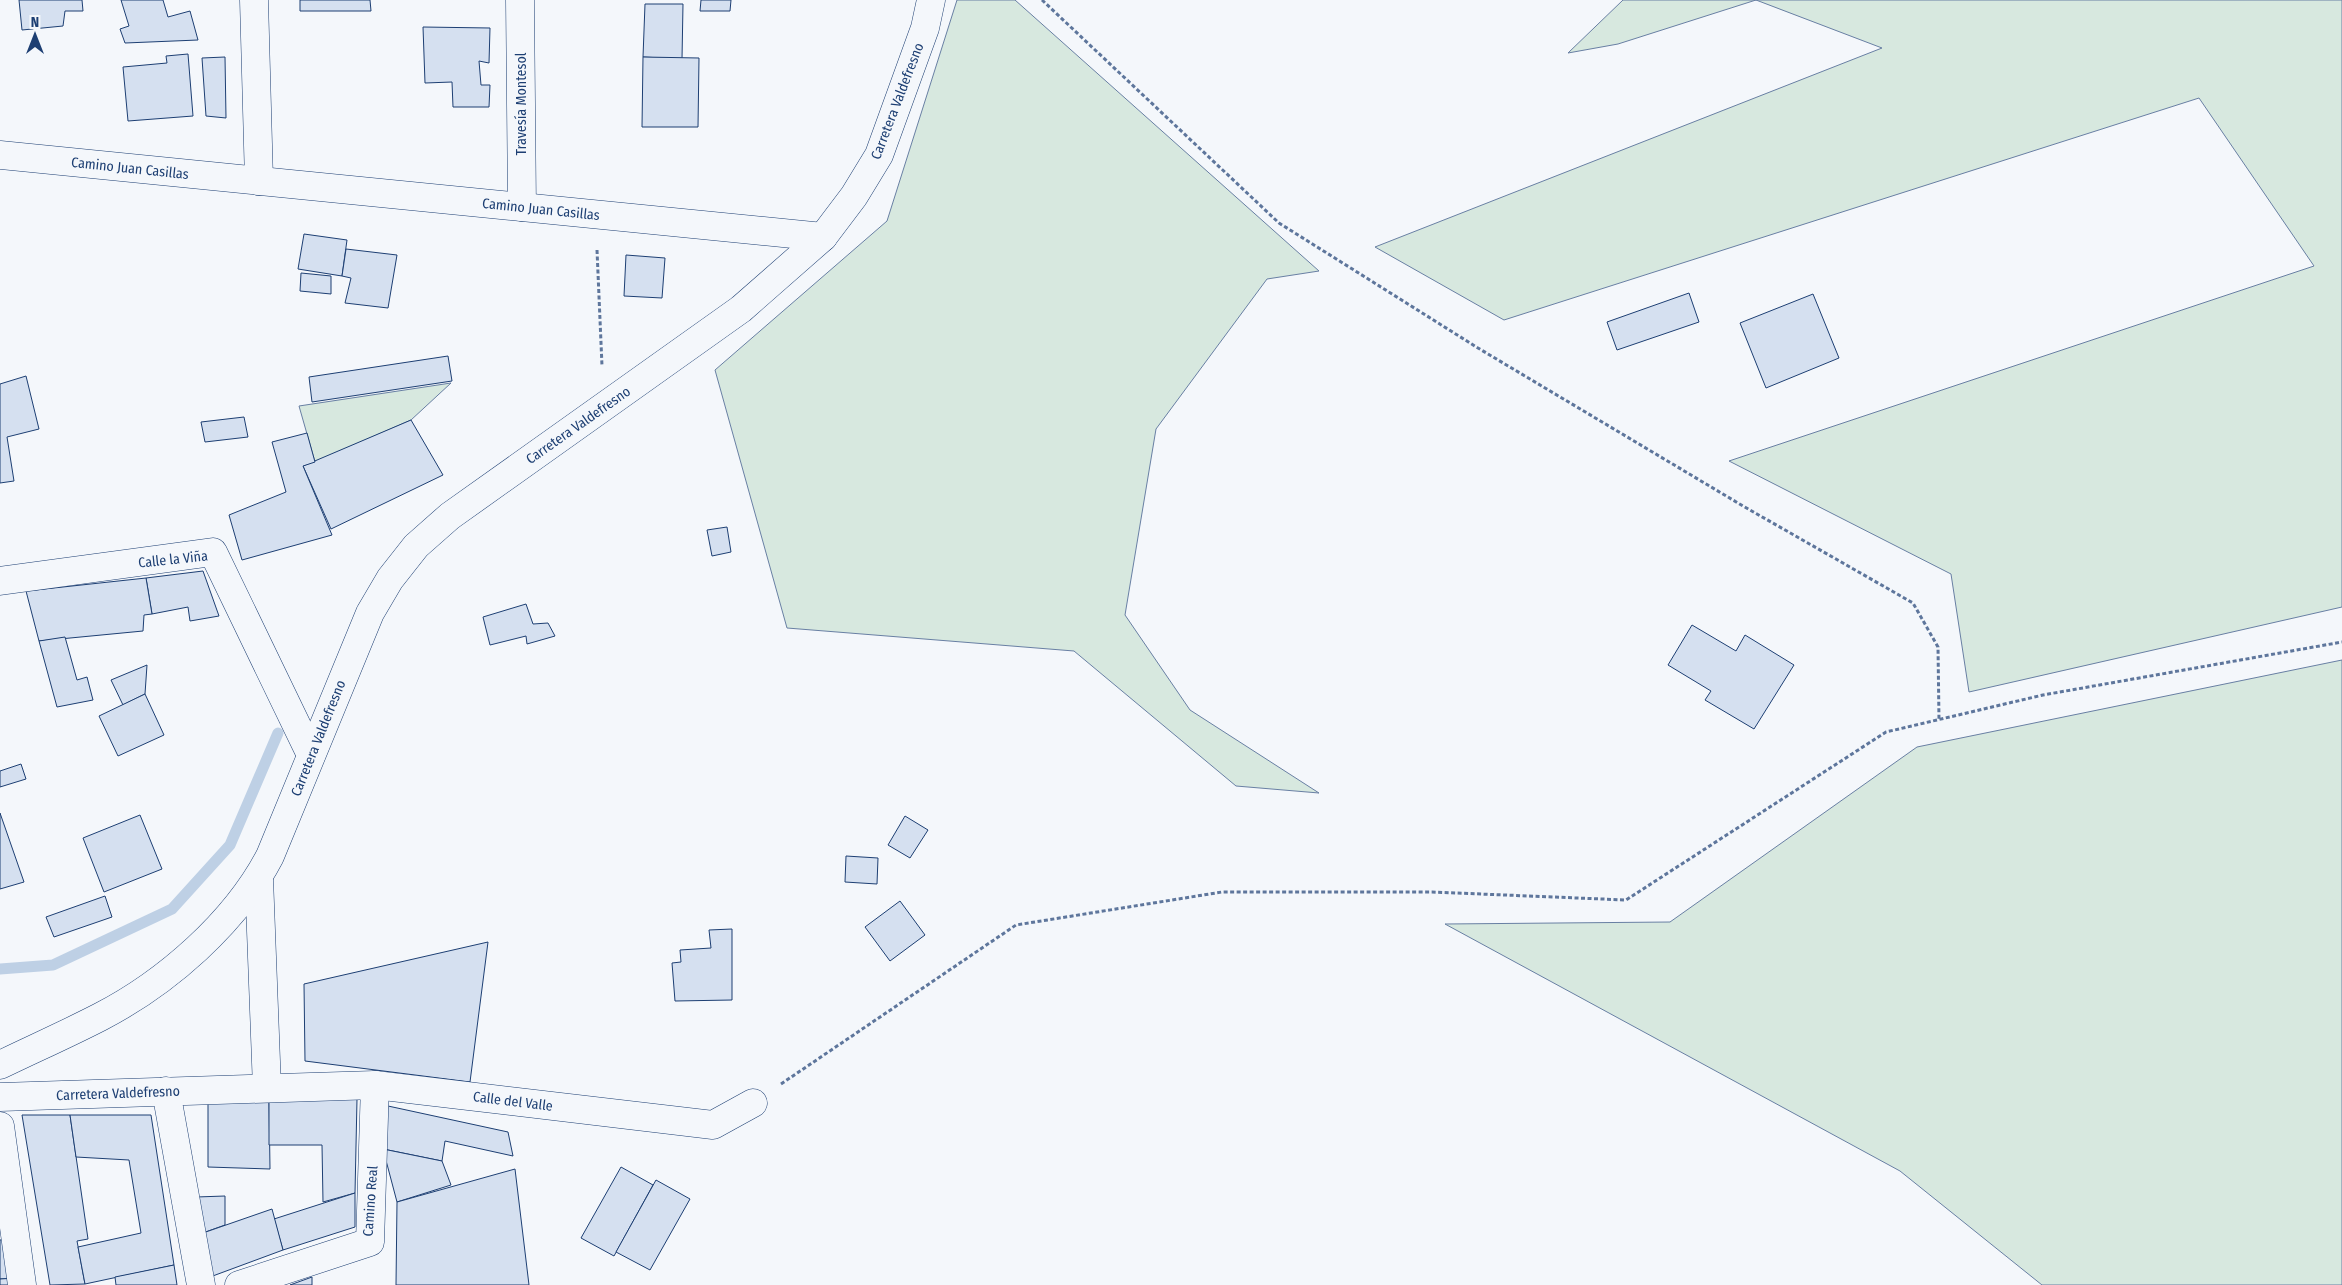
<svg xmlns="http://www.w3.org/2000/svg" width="2342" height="1285" font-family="'Fira Sans Condensed',sans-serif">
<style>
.green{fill:#d7e8df;stroke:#687fa3}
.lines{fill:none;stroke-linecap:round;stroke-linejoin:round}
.stream{stroke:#bed0e5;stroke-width:11}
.building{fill:#d5e0f0;stroke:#1d3f73}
.minor-casing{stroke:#1d3f73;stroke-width:29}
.tertiary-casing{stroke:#1d3f73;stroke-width:29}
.path{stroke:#5e769c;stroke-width:3;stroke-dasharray:4 2.5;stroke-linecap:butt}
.minor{stroke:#f4f7fb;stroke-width:28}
.tertiary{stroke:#f4f7fb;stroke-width:28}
.labels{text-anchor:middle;stroke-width:4;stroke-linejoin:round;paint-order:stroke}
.street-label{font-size:14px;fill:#1d3f73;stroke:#f4f7fb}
</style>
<rect width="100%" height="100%" fill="#f4f7fb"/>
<g class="green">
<polygon points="957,0 1015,0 1319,271 1267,279 1156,429 1125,615 1190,710 1319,793 1236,786 1074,651 787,628 715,370 887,221"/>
<polygon points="1623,0 2342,0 2342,607 1969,692 1951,574 1729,461 2314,266 2199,98 1504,320 1375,247 1882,48 1756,0 1618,44 1568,53"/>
<polygon points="451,383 411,420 315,462 299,406"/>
<polygon points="2342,660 2342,1285 2042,1285 1900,1171 1445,924 1670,922 1917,747"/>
</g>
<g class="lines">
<polyline class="stream" points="0,969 53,965 172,909 230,845 278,733"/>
</g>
<g class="building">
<polygon points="19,0 82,0 83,11 65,11 63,26 22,30"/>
<polygon points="121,0 163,0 168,17 190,11 198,40 125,43 120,29 129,26"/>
<polygon points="300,0 370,0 371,11 300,11"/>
<polygon points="701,0 731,0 730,11 700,11"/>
<polygon points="645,4 683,4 682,59 643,57"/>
<polygon points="423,27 490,28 489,63 479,61 481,85 490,85 489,107 453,107 452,82 425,83"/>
<polygon points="188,54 193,116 128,121 123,67 167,63 166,56"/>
<polygon points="225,57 226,118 206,116 202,58"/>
<polygon points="643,57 699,58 698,127 642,127"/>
<polygon points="304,234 347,240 342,276 298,269"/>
<polygon points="346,249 397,255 388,308 345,303 351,278 342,276"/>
<polygon points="626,255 665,258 662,298 624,296"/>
<polygon points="301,273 331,276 331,294 300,291"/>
<polygon points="1689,293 1699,322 1617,350 1607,322"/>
<polygon points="1813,294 1839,358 1766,388 1740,323"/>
<polygon points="448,356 452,381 312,402 309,377"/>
<polygon points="26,376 39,429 7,437 14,481 0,483 0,384"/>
<polygon points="244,417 248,437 205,442 201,422"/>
<polygon points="411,420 443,475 331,529 303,466"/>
<polygon points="307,433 315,462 303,466 332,535 242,560 229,515 286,492 272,442"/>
<polygon points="727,527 731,552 712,556 707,530"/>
<polygon points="203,571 219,616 190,621 188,607 152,614 146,578"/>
<polygon points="146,578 152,614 144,615 143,631 39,641 26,591"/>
<polygon points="526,604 533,624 548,623 555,636 527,644 526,636 490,645 483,617"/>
<polygon points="1692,625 1736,651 1745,635 1794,665 1754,729 1705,700 1711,691 1668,665"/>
<polygon points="65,637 77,680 87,677 93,700 57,707 39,641"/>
<polygon points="147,665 145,694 123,705 111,680"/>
<polygon points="145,694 164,735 118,756 99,716"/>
<polygon points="21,764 26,779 0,787 0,771"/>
<polygon points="0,813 24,882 0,889"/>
<polygon points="140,815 162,869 104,892 83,838"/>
<polygon points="905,816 928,830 910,858 888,845"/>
<polygon points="846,856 878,858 877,884 845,882"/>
<polygon points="105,896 112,917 54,937 46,917"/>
<polygon points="900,901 925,935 890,961 865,927"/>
<polygon points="732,929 732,1000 675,1001 672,963 681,962 680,950 711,948 709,930"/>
<polygon points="488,942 470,1082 305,1061 304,984"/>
<polygon points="208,1099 269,1099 270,1169 208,1167"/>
<polygon points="269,1099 357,1099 355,1193 323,1202 322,1145 269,1145"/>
<polygon points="388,1106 508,1132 513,1156 445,1141 442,1161 383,1149"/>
<polygon points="22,1115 70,1115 88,1239 77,1241 85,1284 50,1285"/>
<polygon points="70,1115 151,1115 174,1265 85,1284 78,1247 141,1233 129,1160 76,1157"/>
<polygon points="383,1149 442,1161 451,1185 397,1202"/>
<polygon points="621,1167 653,1185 614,1256 581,1238"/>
<polygon points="515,1169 529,1285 396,1285 397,1202"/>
<polygon points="656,1180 690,1199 650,1270 616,1252"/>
<polygon points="355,1193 355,1227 283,1250 274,1219"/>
<polygon points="225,1196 225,1225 200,1234 196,1197"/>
<polygon points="272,1209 283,1250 210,1277 200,1234"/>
<polygon points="7,1239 15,1278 0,1279 0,1240"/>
<polygon points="174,1265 177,1285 116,1285 115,1277"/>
<polygon points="312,1277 312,1285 290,1285"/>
<polygon points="15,1278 15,1285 0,1285 0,1279"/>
</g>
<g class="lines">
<g class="minor-casing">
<g id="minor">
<polyline points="254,0 259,181"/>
<polyline points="520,0 522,207"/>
<polyline points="0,155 823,237"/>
<polyline points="0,581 213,552 311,755"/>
<polyline points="259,878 267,1088"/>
<polyline points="166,1091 201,1285"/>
<polyline points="0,1097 375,1085 713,1125 753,1103"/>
<polyline points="0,1126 22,1285"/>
<polyline points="239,1285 370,1242 375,1085"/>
</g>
</g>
<g class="tertiary-casing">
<path id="tertiary" d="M0 1065C33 1049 67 1034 100 1017 166 983 235 923 270 856L370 613 390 579 416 546 450 516 741 309 823 237 854 196 879 155 925 28 931 0"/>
</g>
<g class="path">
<polyline points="1042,0 1279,223 1478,348 1743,506 1913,603 1938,647 1939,720"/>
<polyline points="597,250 602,366"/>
<polyline points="781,1084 1016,925 1222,892 1432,892 1626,900 1886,732 2043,695 2342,642"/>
</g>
<use href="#minor" class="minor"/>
<use href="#tertiary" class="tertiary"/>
</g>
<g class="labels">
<g class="street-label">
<text transform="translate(897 101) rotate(-69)" y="5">Carretera Valdefresno</text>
<text transform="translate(521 104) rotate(-90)" y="5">Travesía Montesol</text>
<text transform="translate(130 168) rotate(6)" y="5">Camino Juan Casillas</text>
<text transform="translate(541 209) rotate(6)" y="5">Camino Juan Casillas</text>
<text transform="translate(578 425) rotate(-35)" y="5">Carretera Valdefresno</text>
<text transform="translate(173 559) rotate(-6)" y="5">Calle la Viña</text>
<text transform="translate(318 738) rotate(-68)" y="5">Carretera Valdefresno</text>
<text transform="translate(118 1093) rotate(-2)" y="5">Carretera Valdefresno</text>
<text transform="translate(513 1101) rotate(7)" y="5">Calle del Valle</text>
<text transform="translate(370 1201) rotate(-86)" y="5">Camino Real</text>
</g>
</g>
<g transform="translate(35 35)" stroke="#f4f7fb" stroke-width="4" paint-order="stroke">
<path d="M0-4L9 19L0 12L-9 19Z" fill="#1d3f73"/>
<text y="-8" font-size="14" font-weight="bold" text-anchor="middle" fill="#1d3f73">N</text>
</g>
</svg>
